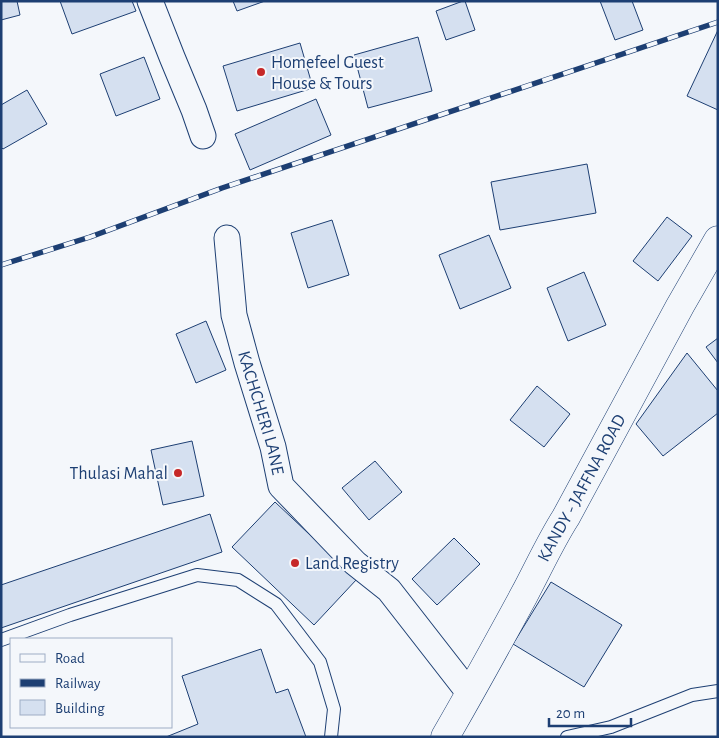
<svg xmlns="http://www.w3.org/2000/svg" width="719" height="738" font-family="'Alegreya Sans',sans-serif">
<style>
.building{fill:#d5e0f0;stroke:#1d3f73}
.lines{fill:none;stroke-linecap:round;stroke-linejoin:round}
.service-casing{stroke:#1d3f73;stroke-width:14}
.minor-casing{stroke:#1d3f73;stroke-width:27}
.trunk-casing{stroke:#1d3f73;stroke-width:29}
.service{stroke:#f4f7fb;stroke-width:12}
.minor{stroke:#f4f7fb;stroke-width:25}
.trunk{stroke:#f4f7fb;stroke-width:28}
.rail-casing{stroke:#1d3f73;stroke-width:5.5}
.rail{stroke:#f4f7fb;stroke-width:4;stroke-dasharray:11;stroke-linecap:butt}
.poi-dot{fill:#c62828;stroke:#f4f7fb;stroke-width:2}
.labels{text-anchor:middle;stroke-width:4;stroke-linejoin:round;paint-order:stroke}
.poi-label{font-size:18px;fill:#1d3f73;stroke:#f4f7fb;text-anchor:start}
.street-label{font-size:18px;fill:#1d3f73;stroke:#f4f7fb}
</style>
<rect width="100%" height="100%" fill="#f4f7fb"/>
<g class="building">
<polygon points="1,1 17,1 20,15 1,20"/>
<polygon points="60,1 132,1 136,11 72,34"/>
<polygon points="233,1 265,1 237,11"/>
<polygon points="463,1 465,1 475,30 446,40 436,11"/>
<polygon points="600,1 632,1 643,30 615,40"/>
<polygon points="718,30 718,110 687,96"/>
<polygon points="418,37 432,91 368,108 354,55"/>
<polygon points="300,43 313,88 237,111 223,66"/>
<polygon points="144,57 160,99 116,116 100,74"/>
<polygon points="27,90 47,124 3,149 1,147 1,105"/>
<polygon points="316,99 331,135 250,170 235,134"/>
<polygon points="587,164 596,213 500,230 491,182"/>
<polygon points="667,217 692,236 658,281 633,261"/>
<polygon points="332,220 349,275 308,288 291,233"/>
<polygon points="489,235 511,288 460,309 439,255"/>
<polygon points="584,272 606,325 568,341 547,288"/>
<polygon points="206,321 226,370 196,383 176,334"/>
<polygon points="718,338 718,363 706,347"/>
<polygon points="687,353 718,391 718,413 663,456 636,424"/>
<polygon points="537,386 570,414 544,447 510,420"/>
<polygon points="192,441 204,496 163,505 151,450"/>
<polygon points="375,461 402,492 369,520 342,488"/>
<polygon points="275,502 357,579 314,625 232,547"/>
<polygon points="210,514 222,552 1,628 1,585"/>
<polygon points="454,538 480,564 437,605 412,579"/>
<polygon points="551,582 622,625 584,687 513,644"/>
<polygon points="261,649 276,693 288,689 306,737 166,737 198,724 182,676"/>
</g>
<g class="lines">
<g class="service-casing">
<g id="service">
<polyline points="1,640 70,615 197,575 238,580 276,604 320,662 334,709 331,737"/>
<polyline points="567,737 611,727 692,695 718,691"/>
</g>
</g>
<g class="minor-casing">
<g id="minor">
<polyline points="150,1 172,57 194,110 203,136"/>
<path id="s1" d="M227 238 234 315 247 363 273 447 281 486 355 563 389 590 470 694"/>
</g>
</g>
<g class="trunk-casing">
<g id="trunk">
<path id="s2" d="M445 737C472 690 498 643 524 595 538 569 550 542 566 517L680 306 718 240"/>
</g>
</g>
<use href="#service" class="service"/>
<use href="#minor" class="minor"/>
<use href="#trunk" class="trunk"/>
<g class="rail-casing">
<polyline id="rail" points="1,265 90,237 222,188 718,22"/>
</g>
<use href="#rail" class="rail"/>
</g>
<g class="poi-dot">
<circle cx="261" cy="72" r="5"/>
<circle cx="178" cy="473" r="5"/>
<circle cx="295" cy="563" r="5"/>
</g>
<g class="labels">
<g class="poi-label">
<text x="271" y="68">Homefeel Guest<tspan x="271" dy="21">House &amp; Tours</tspan></text>
<text x="168" y="479" text-anchor="end">Thulasi Mahal</text>
<text x="305" y="569">Land Registry</text>
</g>
<g class="street-label">
<text dy="6" stroke="none"><textPath href="#s1" startOffset="179">KACHCHERI LANE</textPath></text>
<text dy="6" stroke="none"><textPath href="#s2" startOffset="284">KANDY - JAFFNA ROAD</textPath></text>
</g>
</g>
<rect width="719" height="738" fill="none" stroke="#1d3f73" stroke-width="5"/>
<rect x="10" y="638" width="162" height="90" fill="#f4f7fb" stroke="#9eadc5"/>
<rect x="20" y="654" width="25" height="8" fill="#f4f7fb" stroke="#9eadc5"/>
<text x="55" y="663" font-size="15" fill="#1d3f73">Road</text>
<rect x="20" y="679" width="25" height="8" fill="#1d3f73" stroke="#9eadc5"/>
<text x="55" y="688" font-size="15" fill="#1d3f73">Railway</text>
<rect x="20" y="700" width="25" height="15" fill="#d5e0f0" stroke="#9eadc5"/>
<text x="55" y="713" font-size="15" fill="#1d3f73">Building</text>
<path d="M549 718v8h82v-8" fill="none" stroke="#1d3f73" stroke-width="2.5"/>
<text x="556" y="718" font-size="15" fill="#1d3f73" stroke="#f4f7fb" stroke-width="4" paint-order="stroke">20 m</text>
</svg>
